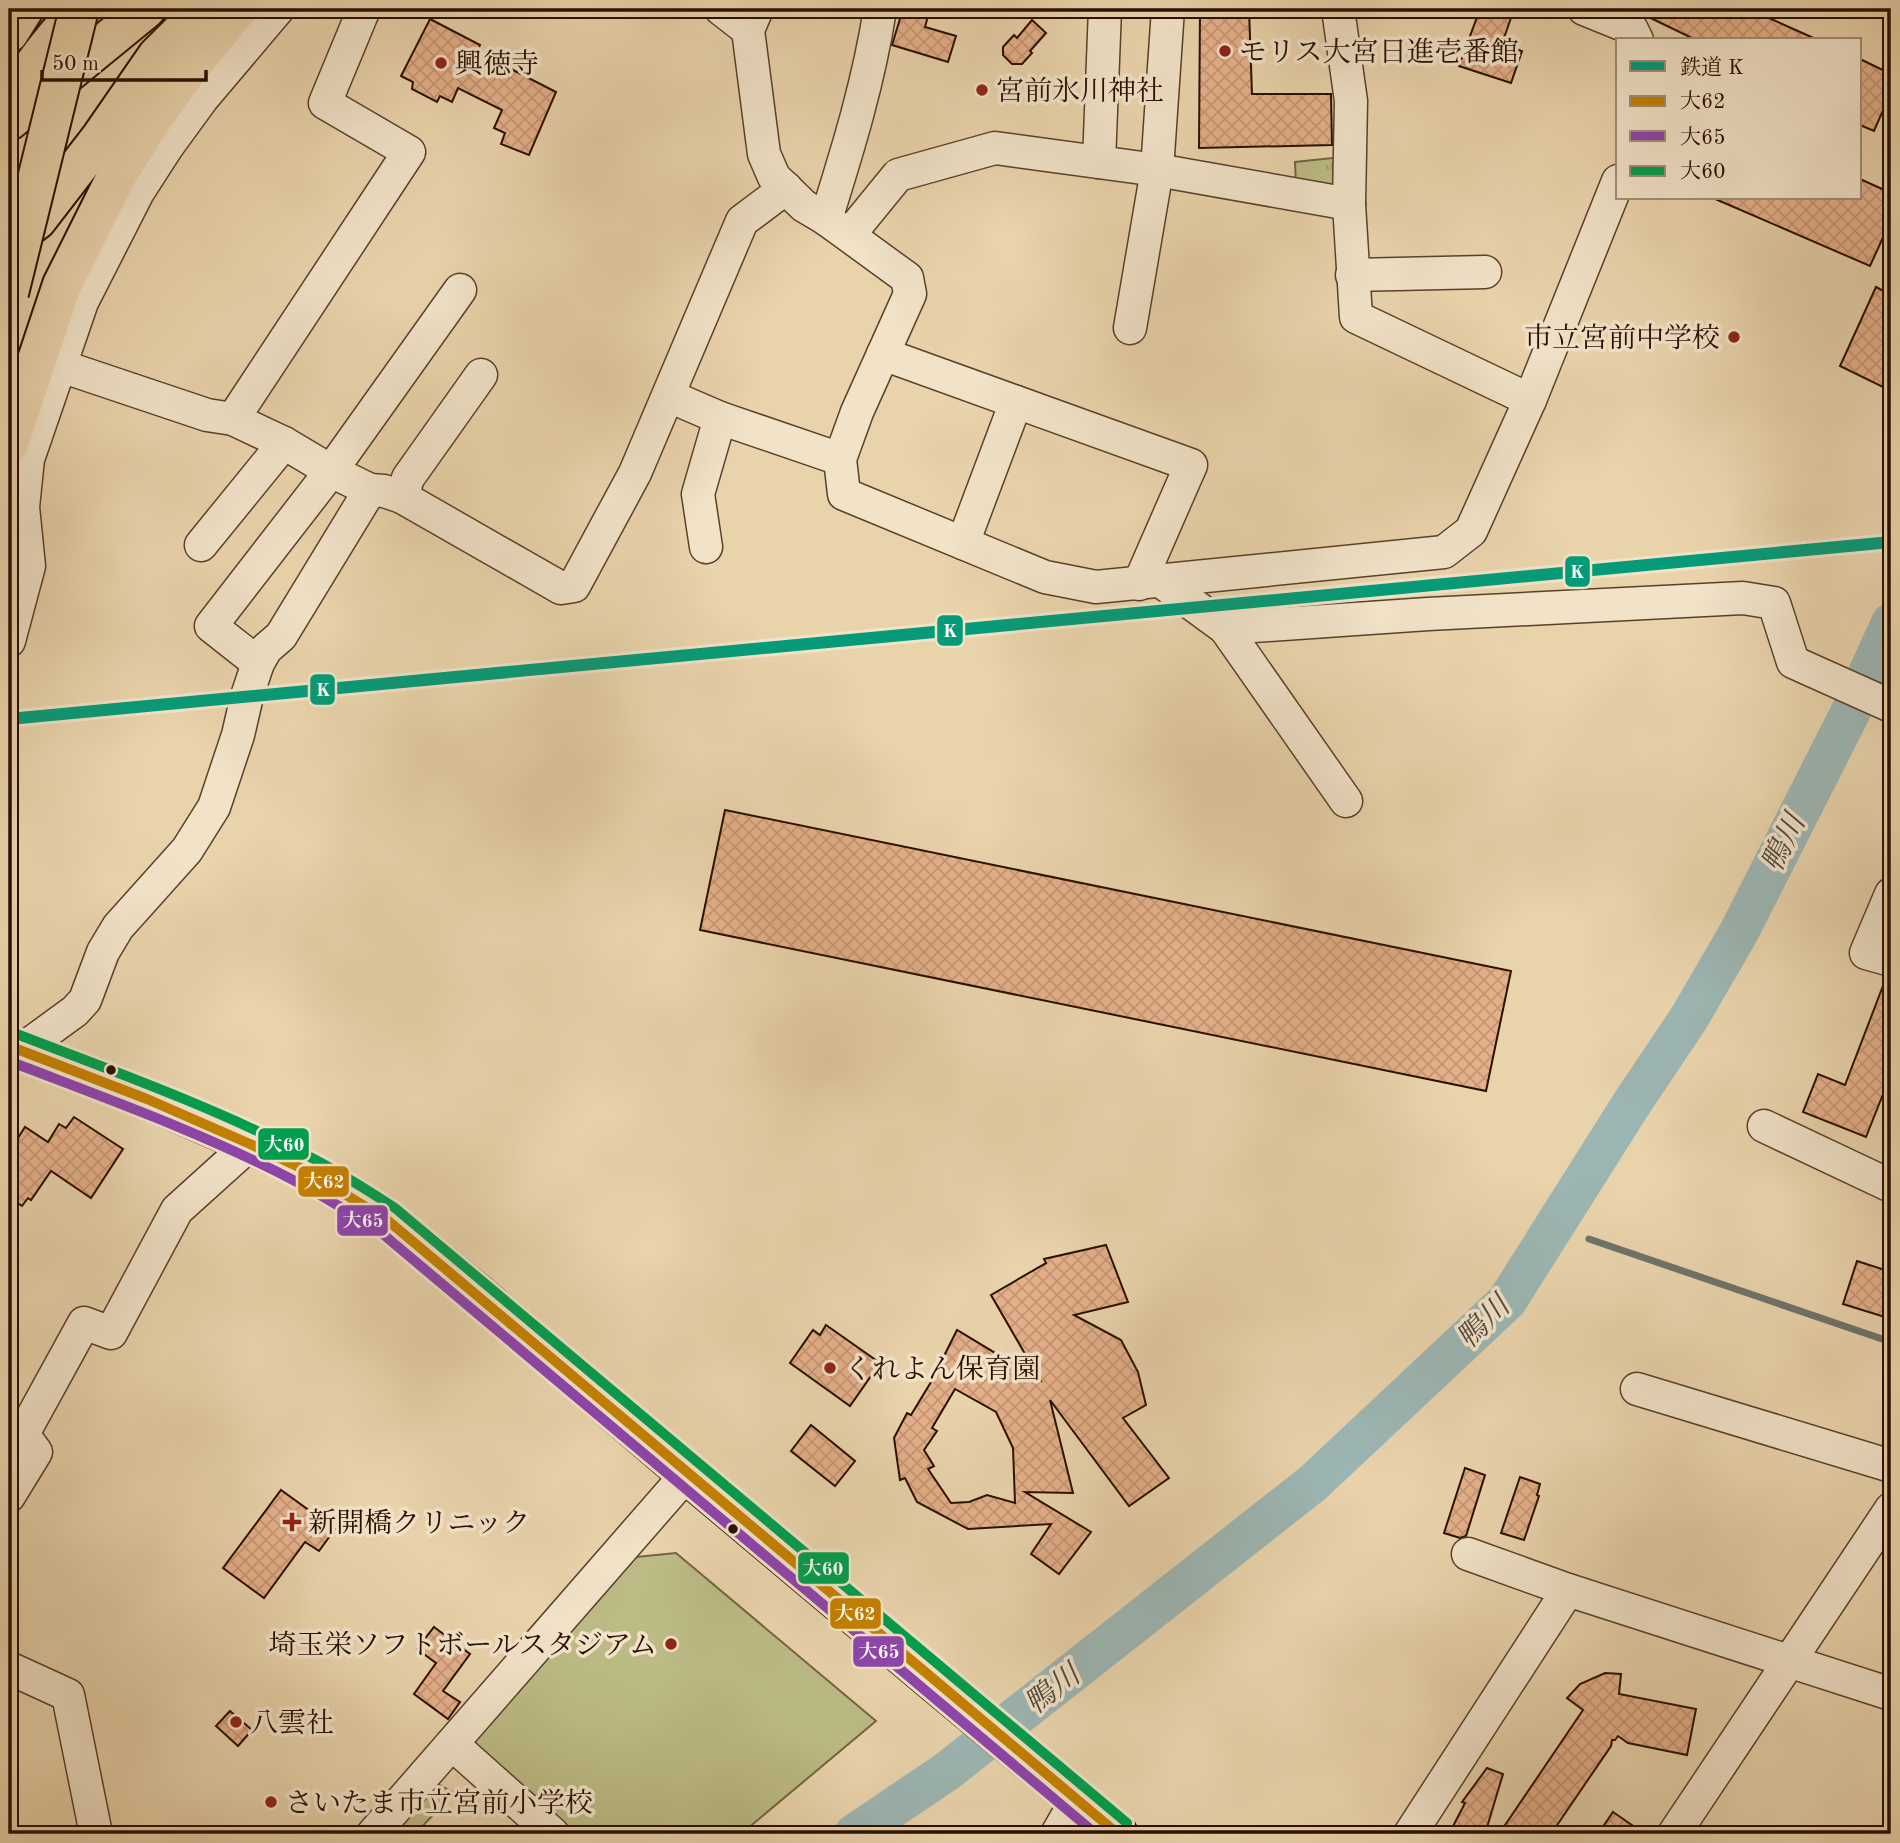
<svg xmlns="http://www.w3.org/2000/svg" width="1900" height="1843" font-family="'Old Standard TT','Noto Serif JP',serif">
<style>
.park{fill:url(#park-tufts);stroke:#726542;stroke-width:2}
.pitch{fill:#bcbb85;stroke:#726542;stroke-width:2}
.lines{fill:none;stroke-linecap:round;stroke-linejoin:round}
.stream{stroke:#6e736b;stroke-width:7}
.river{stroke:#9cb6b3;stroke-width:40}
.building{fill:url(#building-cross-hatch);stroke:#290f00;stroke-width:2;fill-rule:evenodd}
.minor-casing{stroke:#59402b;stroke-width:35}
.major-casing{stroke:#290f00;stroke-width:42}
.highway-casing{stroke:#290f00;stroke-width:42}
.minor{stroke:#f1e2c8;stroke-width:32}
.major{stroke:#e9d3ab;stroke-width:38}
.highway{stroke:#e9d3ab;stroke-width:38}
.highway-bridge-casing{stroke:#290f00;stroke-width:42;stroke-linecap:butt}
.highway-bridge{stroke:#e9d3ab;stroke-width:38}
.bus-1-casing{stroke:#f1e2c8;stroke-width:16}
.bus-2-casing{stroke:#f1e2c8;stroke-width:16}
.bus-3-casing{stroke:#f1e2c8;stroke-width:16}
.bus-1{stroke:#c48000;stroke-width:10}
.bus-2{stroke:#8e44ad;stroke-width:10}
.bus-3{stroke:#029e4d;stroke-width:10}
.rail-1-casing{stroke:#f1e2c8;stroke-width:18}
.rail-1{stroke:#069b78;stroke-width:12}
.poi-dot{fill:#8f2418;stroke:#f1e2c8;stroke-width:2.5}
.bus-dot{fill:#290f00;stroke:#f1e2c8;stroke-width:2.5}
.labels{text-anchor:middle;stroke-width:7;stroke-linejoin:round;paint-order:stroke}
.poi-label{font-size:28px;fill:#290f00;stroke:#f1e2c8;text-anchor:start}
.water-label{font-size:30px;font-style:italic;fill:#51493f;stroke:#f1e2c8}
.line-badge{stroke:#f1e2c8;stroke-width:2.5}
.badge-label{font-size:19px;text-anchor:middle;font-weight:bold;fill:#fff}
</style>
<defs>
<pattern id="park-tufts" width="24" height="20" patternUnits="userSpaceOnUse" patternTransform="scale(1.75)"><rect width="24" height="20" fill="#bcbb85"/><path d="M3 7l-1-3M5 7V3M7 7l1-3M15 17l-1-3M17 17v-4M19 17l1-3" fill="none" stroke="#a2a071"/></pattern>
<pattern id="building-cross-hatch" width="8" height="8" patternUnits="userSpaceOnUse" patternTransform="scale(1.75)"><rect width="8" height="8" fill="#e4b089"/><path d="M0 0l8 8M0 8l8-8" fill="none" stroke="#c49674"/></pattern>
</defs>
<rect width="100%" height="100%" fill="#e9d3ab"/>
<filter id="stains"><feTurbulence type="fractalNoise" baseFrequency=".00286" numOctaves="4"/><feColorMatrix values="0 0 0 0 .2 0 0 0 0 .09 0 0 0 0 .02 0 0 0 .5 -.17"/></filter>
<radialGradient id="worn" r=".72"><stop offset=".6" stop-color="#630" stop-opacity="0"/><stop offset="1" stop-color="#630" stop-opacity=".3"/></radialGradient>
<g class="park">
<polygon points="1342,157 1340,196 1296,186 1295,162"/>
<polygon points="434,1782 454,1793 415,1834 389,1834"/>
</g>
<polygon class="pitch" points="676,1553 876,1721 741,1834 568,1834 470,1746 636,1557"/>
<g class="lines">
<polyline class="stream" points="1589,1239 1891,1342"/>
<polyline class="river" points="854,1834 946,1772 1313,1483 1507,1301 1632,1103 1689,1018 1739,932 1850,713 1891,623"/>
</g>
<g class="building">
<polygon points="903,9 928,16 925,27 956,36 948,62 892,45"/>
<polygon points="1200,9 1249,9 1252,94 1331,94 1332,145 1199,148"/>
<polygon points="1480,9 1503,9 1513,12 1502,44 1522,51 1511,83 1459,66"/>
<polygon points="1632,9 1749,9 1818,40 1696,40"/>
<polygon points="430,19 480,45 473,60 508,76 511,69 556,92 529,155 501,144 505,133 494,128 502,110 458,88 452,102 440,96 437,102 412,89 413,82 401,76"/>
<polygon points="1032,20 1046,33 1030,51 1032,53 1022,64 1012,64 1003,55 1003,47 1014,35 1017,38"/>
<polygon points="1860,59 1891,74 1891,92 1874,131 1860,125"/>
<polygon points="1860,179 1891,193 1891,220 1870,266 1713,198 1860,198"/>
<polygon points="1876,287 1891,295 1891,391 1840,366"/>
<polygon points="725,810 1511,971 1486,1091 700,930"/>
<polygon points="1886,978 1891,978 1891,1074 1866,1137 1803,1112 1818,1074 1845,1085"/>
<polygon points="74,1117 123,1149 91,1198 51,1171 31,1200 28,1198 22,1206 9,1197 9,1152 25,1127 48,1142 59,1124 66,1128"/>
<path d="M1106 1245 1128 1302 1074 1315 1121 1340 1138 1372 1146 1405 1123 1418 1169 1478 1129 1506 1050 1400 1073 1493 1025 1492 1091 1532 1059 1574 1031 1554 1051 1524 968 1529 917 1502 905 1478 900 1480 894 1438 907 1413 911 1415 931 1382 957 1330 1040 1380 991 1295 1046 1263 1044 1259ZM955 1389 996 1412 1013 1448 1015 1503 987 1495 969 1502 951 1503 928 1469 934 1466 924 1450 937 1431 932 1428Z"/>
<polygon points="1857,1261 1891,1272 1891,1319 1843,1304"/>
<polygon points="826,1325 880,1363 850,1406 790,1363 813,1330 820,1335"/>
<polygon points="811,1425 855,1461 835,1486 791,1451"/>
<polygon points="1465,1468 1485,1475 1466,1536 1460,1538 1444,1533"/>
<polygon points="1520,1477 1540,1484 1537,1495 1539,1496 1524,1540 1501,1533"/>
<polygon points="281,1490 335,1529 319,1551 305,1542 264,1598 223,1568"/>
<polygon points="434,1627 470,1654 443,1691 460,1702 448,1719 414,1694 436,1663 417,1649"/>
<polygon points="1605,1673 1621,1674 1619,1694 1696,1709 1687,1755 1628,1743 1618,1736 1615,1740 1612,1740 1611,1746 1551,1834 1499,1834 1583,1710 1567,1698 1580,1684"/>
<polygon points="230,1711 252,1730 238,1746 216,1726"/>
<polygon points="1487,1768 1503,1774 1485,1834 1449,1834 1465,1803 1462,1802"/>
<polygon points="1613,1812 1645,1834 1598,1834"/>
</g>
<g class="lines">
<g class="minor-casing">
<g id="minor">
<polyline points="721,9 748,30"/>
<polyline points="757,9 748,30 764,154 774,177 804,206 826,219 907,278 910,294 857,412 840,459 844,494 1045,577 1096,587 1444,552 1471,531 1530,400 1618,181"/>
<polyline points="1338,9 1351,101 1349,204 1356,317 1530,400"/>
<polyline points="1584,9 1631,28 1637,40"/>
<polyline points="1099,162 1105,9"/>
<path d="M826 219C848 149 869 81 880 9"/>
<polyline points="849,235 898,175 995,148 1157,170 1349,204"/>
<polyline points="1352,275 1485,272"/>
<polyline points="1130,328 1157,170 1168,9"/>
<polyline points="883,354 1191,465 1139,584"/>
<polyline points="61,366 207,415 233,419 284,443 331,471 370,490 384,491 402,497 561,588 574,586 635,473 742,221 786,188"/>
<polyline points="669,396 720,418 840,459"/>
<polyline points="233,419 409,152 325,103 364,9"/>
<polyline points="402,497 408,478 481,375"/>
<polyline points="963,543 1016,402"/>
<polyline points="201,545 284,443"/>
<polyline points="706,547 698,494 720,418"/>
<polyline points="1162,582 1225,628 1428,614 1743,598 1774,603 1793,662 1891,706"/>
<polyline points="1225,628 1346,801"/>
<polyline points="9,641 29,566 23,507 28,459 82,302 138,192 167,147 202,99 278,9"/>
<polyline points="258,663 211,626 331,471 460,290"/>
<polyline points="1891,894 1866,953 1891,960"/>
<polyline points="9,1059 75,1011 85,1000 103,952 118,927 187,850 214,807 238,735 247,696 258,663 266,649 281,636 370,490"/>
<polyline points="1764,1126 1891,1186"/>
<polyline points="1637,1389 1891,1466"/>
<polyline points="9,1428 23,1434 36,1452 9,1496"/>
<polyline points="23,1434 84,1323 111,1333 177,1210 250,1144"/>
<polyline points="1468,1554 1568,1590 1891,1694"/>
<polyline points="9,1668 68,1695 96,1834"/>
<polyline points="452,1744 553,1834"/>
<polyline points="373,1834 687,1474"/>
<polyline points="1057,1834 1077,1799"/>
<polyline points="1410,1834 1568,1590"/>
<polyline points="1674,1834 1891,1509"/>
</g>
</g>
<g class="major-casing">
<polyline id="major" points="9,1046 147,1099 250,1144 303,1169 386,1219 475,1292 687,1474 938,1685 1118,1834"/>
</g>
<g class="highway-casing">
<g id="highway">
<polyline points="9,33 24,9"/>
<path d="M9 106C27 70 53 39 80 9"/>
<polyline points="9,121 146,9"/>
<polyline points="14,237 37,220 101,137 157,56 204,9"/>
<polyline points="9,444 62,285 116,177 150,123 187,71 238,9"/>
</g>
</g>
<use href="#minor" class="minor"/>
<use href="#major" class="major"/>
<use href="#highway" class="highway"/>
<g class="highway-bridge-casing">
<polyline id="highway-bridge" points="9,293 79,9"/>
</g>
<use href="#highway-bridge" class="highway-bridge"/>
<g class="bus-1-casing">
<polyline id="bus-1" points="9,1046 147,1099 250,1144 303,1169 386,1219 1118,1834"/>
</g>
<g class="bus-2-casing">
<path id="bus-2" d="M9 1061C105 1098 204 1133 295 1181 324 1196 351 1214 378 1230L1096 1834"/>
</g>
<g class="bus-3-casing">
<path id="bus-3" d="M14 1033C113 1071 214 1107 308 1156 338 1171 367 1190 395 1208L1127 1823"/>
</g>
<use href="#bus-1" class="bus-1"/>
<use href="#bus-2" class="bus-2"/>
<use href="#bus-3" class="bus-3"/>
<g class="rail-1-casing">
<polyline id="rail-1" points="9,719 1891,542"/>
</g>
<use href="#rail-1" class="rail-1"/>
</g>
<g class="poi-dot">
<circle cx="1225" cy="51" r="7"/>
<circle cx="441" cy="63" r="7"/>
<circle cx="982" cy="90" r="7"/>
<circle cx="1734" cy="337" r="7"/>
<circle cx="830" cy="1368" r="7"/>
<path d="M288.5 1511.5h7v7h7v7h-7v7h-7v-7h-7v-7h7z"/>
<circle cx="671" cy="1644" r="7"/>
<circle cx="236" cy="1722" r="7"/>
<circle cx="271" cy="1802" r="7"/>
</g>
<g class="bus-dot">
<circle cx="111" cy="1070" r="6"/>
<circle cx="733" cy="1529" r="6"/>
</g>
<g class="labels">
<g class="poi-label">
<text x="1239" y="61">モリス大宮日進壱番館</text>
<text x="455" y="73">興徳寺</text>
<text x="996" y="100">宮前氷川神社</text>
<text x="1720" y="347" text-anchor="end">市立宮前中学校</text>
<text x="844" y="1378">くれよん保育園</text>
<text x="308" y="1532">新開橋クリニック</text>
<text x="657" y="1654" text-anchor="end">埼玉栄ソフトボールスタジアム</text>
<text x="250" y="1732">八雲社</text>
<text x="285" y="1812">さいたま市立宮前小学校</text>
</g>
<g class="water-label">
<text transform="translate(1783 843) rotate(-64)" y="10">鴨川</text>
<text transform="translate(1483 1322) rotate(-45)" y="10">鴨川</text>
<text transform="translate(1052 1689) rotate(-38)" y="10">鴨川</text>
</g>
</g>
<g class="line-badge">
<rect x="1564" y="555" width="27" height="33" rx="7" fill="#069b78"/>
<rect x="936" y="614" width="28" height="33" rx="7" fill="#069b78"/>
<rect x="309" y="673" width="27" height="33" rx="7" fill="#069b78"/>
<rect x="257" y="1127" width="53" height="34" rx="7" fill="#029e4d"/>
<rect x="297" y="1165" width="53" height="33" rx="7" fill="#c48000"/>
<rect x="336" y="1204" width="53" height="33" rx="7" fill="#8e44ad"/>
<rect x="797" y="1551" width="53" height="34" rx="7" fill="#029e4d"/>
<rect x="829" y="1597" width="53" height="33" rx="7" fill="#c48000"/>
<rect x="852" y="1635" width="53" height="33" rx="7" fill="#8e44ad"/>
</g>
<g class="badge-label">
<text x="1577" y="578">K</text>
<text x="950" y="637">K</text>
<text x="323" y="696">K</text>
<text x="284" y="1151">大60</text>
<text x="324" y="1188">大62</text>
<text x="363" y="1227">大65</text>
<text x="823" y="1575">大60</text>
<text x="855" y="1620">大62</text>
<text x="879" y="1658">大65</text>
</g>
<rect width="1900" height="1843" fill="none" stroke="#e9d3ab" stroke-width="35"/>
<rect x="10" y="10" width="1879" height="1822" fill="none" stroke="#290f00" stroke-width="3.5"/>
<rect x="18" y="18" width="1865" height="1808" fill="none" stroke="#290f00" stroke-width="2"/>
<rect x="1616" y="38" width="245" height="161" fill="#f1e2c8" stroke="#a18e78" stroke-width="2"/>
<rect x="1630" y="61" width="35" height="10" fill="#069b78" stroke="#a18e78" stroke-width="2"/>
<text x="1680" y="74" font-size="21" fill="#290f00">鉄道 K</text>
<rect x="1630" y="96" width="35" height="10" fill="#c48000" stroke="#a18e78" stroke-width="2"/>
<text x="1680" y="108" font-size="21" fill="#290f00">大62</text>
<rect x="1630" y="131" width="35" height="10" fill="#8e44ad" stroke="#a18e78" stroke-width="2"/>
<text x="1680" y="144" font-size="21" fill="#290f00">大65</text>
<rect x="1630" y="166" width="35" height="10" fill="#029e4d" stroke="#a18e78" stroke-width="2"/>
<text x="1680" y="178" font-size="21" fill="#290f00">大60</text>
<path d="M42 70v10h164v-10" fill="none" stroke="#290f00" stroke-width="3.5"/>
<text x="52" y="70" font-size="21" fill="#290f00" stroke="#f1e2c8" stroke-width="5" paint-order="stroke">50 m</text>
<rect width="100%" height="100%" filter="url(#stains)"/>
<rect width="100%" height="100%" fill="url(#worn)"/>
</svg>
